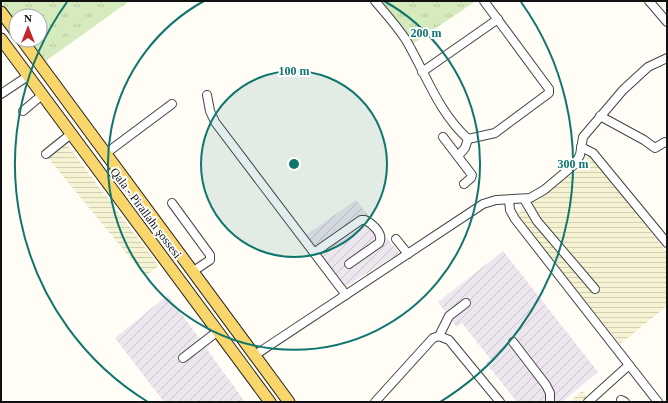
<svg xmlns="http://www.w3.org/2000/svg" width="668" height="403" font-family="'Times New Roman',serif">
<style>
.industrial{fill:url(#industrial-furrows)}
.farmland{fill:url(#farmland-rules)}
.park{fill:url(#park-tufts)}
.lines{fill:none;stroke-linecap:round;stroke-linejoin:round}
.minor-casing{stroke:#444;stroke-width:10}
.major-casing{stroke:#222;stroke-width:13}
.minor{stroke:#fff;stroke-width:8}
.major{stroke:#f9d66b;stroke-width:11}
.ring{fill:none;stroke:#0f766e;stroke-width:2}
.labels{text-anchor:middle;stroke-width:4;stroke-linejoin:round;paint-order:stroke}
.street-label{font-size:12px;fill:#111;stroke:#fff}
.centre{fill:#0f766e;stroke:#fff;stroke-width:2}
.ring-label{font-size:12px;text-anchor:middle;font-weight:bold;fill:#0f766e;stroke:#fff;stroke-width:4;stroke-linejoin:round;paint-order:stroke}
</style>
<defs>
<pattern id="industrial-furrows" width="10" height="10" patternUnits="userSpaceOnUse"><rect width="10" height="10" fill="#eee6ef"/><path d="M-1 1l2-2M0 10L10 0M9 11l2-2" fill="none" stroke="#cbc4cc"/></pattern>
<pattern id="farmland-rules" width="6" height="5" patternUnits="userSpaceOnUse"><rect width="6" height="5" fill="#f6f3d4"/><path d="M0 2.5h6" fill="none" stroke="#d2cfb5"/></pattern>
<pattern id="park-tufts" width="24" height="20" patternUnits="userSpaceOnUse"><rect width="24" height="20" fill="#d5ebbd"/><path d="M3 7l-1-3M5 7V3M7 7l1-3M15 17l-1-3M17 17v-4M19 17l1-3" fill="none" stroke="#b6c8a1"/></pattern>
</defs>
<rect width="100%" height="100%" fill="#fffdf5"/>
<g class="industrial">
<polygon points="356,200 399,253 345,287 306,235"/>
<polygon points="503,251 598,372 562,402 517,402 486,363 491,360 462,323 457,327 438,302"/>
<polygon points="168,295 245,402 164,402 115,338"/>
</g>
<g class="farmland">
<polygon points="64,145 68,146 159,266 145,276 48,158"/>
<polygon points="591,155 667,253 667,306 620,344 516,215"/>
<polygon points="582,391 588,398 583,402 569,402"/>
</g>
<g class="park">
<polygon points="1,1 127,1 128,2 43,63 27,40 40,40 40,16 16,16 16,24"/>
<polygon points="380,1 476,1 411,45 399,24"/>
</g>
<g class="lines">
<g class="minor-casing">
<g id="minor">
<path d="M375 1C386 14 397 26 406 40 426 74 438 112 468 139L495 133 549 93V89L484 1"/>
<polyline points="649,1 667,22"/>
<polyline points="422,72 498,19"/>
<polyline points="1,94 28,76"/>
<polyline points="207,95 210,111 215,122 346,295"/>
<polyline points="23,111 42,95"/>
<polyline points="600,116 644,140 655,148 665,142 667,143"/>
<polyline points="443,137 472,175 471,178 464,184"/>
<polyline points="581,147 593,153 667,243"/>
<polyline points="46,154 71,134"/>
<polyline points="105,154 172,104"/>
<polyline points="458,156 465,148 468,139"/>
<polyline points="524,199 537,221 595,289"/>
<polyline points="509,200 510,210 515,219 658,402"/>
<polyline points="172,203 210,255 210,260 192,272"/>
<polyline points="396,239 408,254"/>
<path d="M315 252 361 220H365C373 224 384 234 379 243L349 264"/>
<polyline points="439,336 449,316 466,303"/>
<polyline points="513,342 546,385 550,393 550,402"/>
<polyline points="255,355 483,204 496,200 530,198 544,190 575,164 580,155 583,137 623,90 648,67 667,58"/>
<polyline points="183,358 218,331"/>
<polyline points="621,400 625,402"/>
<polyline points="375,402 433,338 439,336 449,340 500,402"/>
<polyline points="588,402 629,365"/>
</g>
</g>
<g class="major-casing">
<g id="major">
<polyline points="1,12 16,32"/>
<polyline points="1,39 270,402"/>
<polyline points="22,40 289,402"/>
</g>
</g>
<use href="#minor" class="minor"/>
<use href="#major" class="major"/>
</g>
<circle cx="294" cy="164" r="93" fill="#0f766e" fill-opacity=".12"/>
<g class="ring">
<circle cx="294" cy="164" r="93"/>
<path d="M384 1A186 186 0 1 1 204 1"/>
<path d="M148 402A279 279 0 0 1 67 2M521 2A279 279 0 0 1 440 402"/>
</g>
<g class="labels">
<g class="street-label">
<text transform="translate(146 213) rotate(53)" y="4">Qala - Pirallahı şossesi</text>
</g>
</g>
<circle cx="294" cy="164" r="6" class="centre"/>
<g class="ring-label">
<text x="426" y="37">200 m</text>
<text x="294" y="75">100 m</text>
<text x="573" y="168">300 m</text>
</g>
<rect width="668" height="403" fill="none" stroke="#111111" stroke-width="4"/>
<g transform="translate(28 28)"><circle r="19" fill="#ffffff" stroke="#a0a0a0"/>
<path d="M0-3L7 15L0 10L-7 15Z" fill="#c4262e"/>
<text y="-6" font-size="11" font-weight="bold" text-anchor="middle" fill="#111111">N</text>
</g>
</svg>
